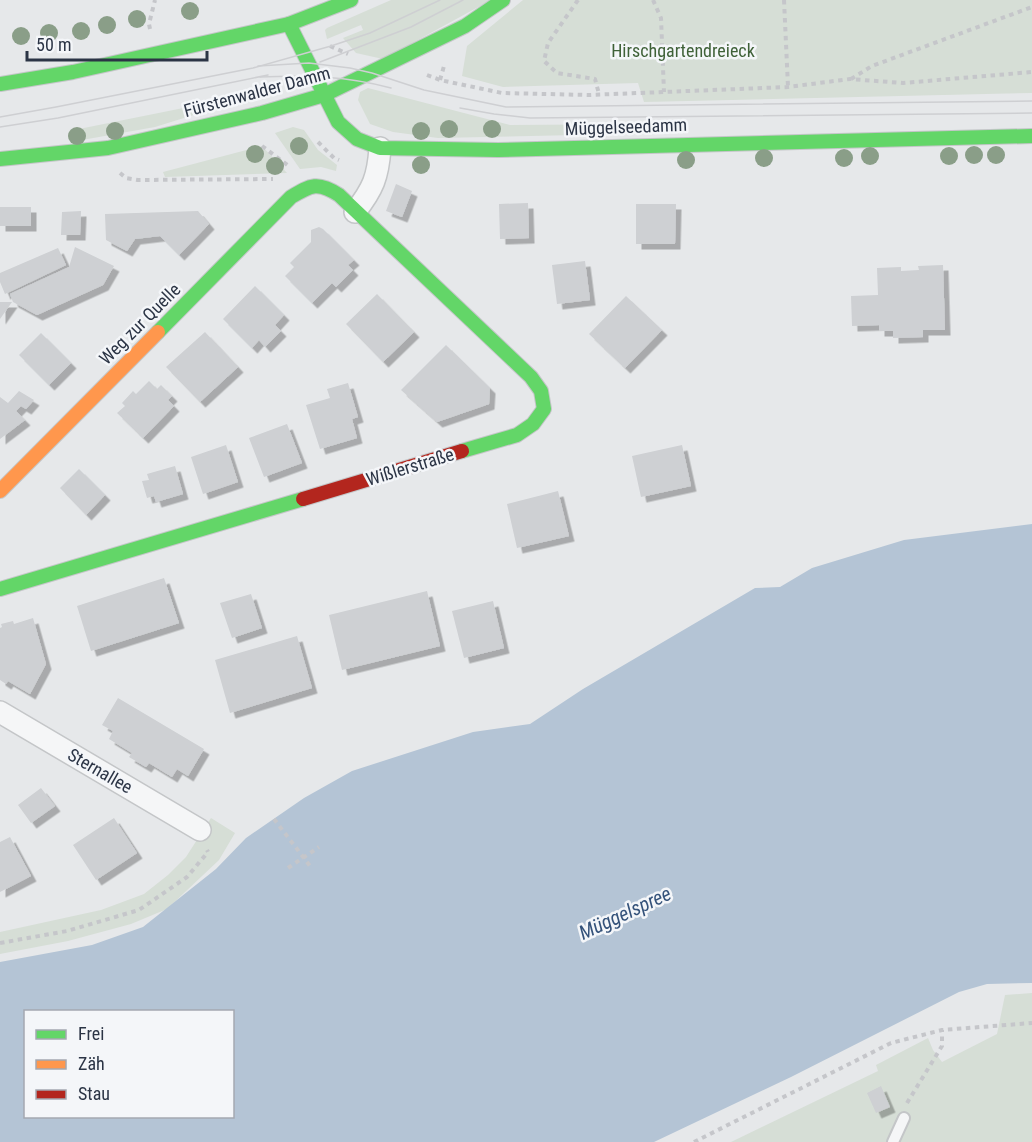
<svg xmlns="http://www.w3.org/2000/svg" width="1032" height="1142" font-family="'Roboto Condensed',sans-serif">
<style>
.green{fill:#d6ded6}
.water{fill:#b4c4d5;fill-rule:evenodd}
.building{fill:#ced0d3;filter:url(#shadow)}
.lines{fill:none;stroke-linecap:round;stroke-linejoin:round}
.lane-casing{stroke:#c4c6c8;stroke-width:14}
.street-casing{stroke:#c4c6c8;stroke-width:24}
.fast-casing{stroke:#c4c6c8;stroke-width:16}
.slow-casing{stroke:#c4c6c8;stroke-width:16}
.jam-casing{stroke:#c4c6c8;stroke-width:16}
.path{stroke:#c5c6ca;stroke-width:4;stroke-dasharray:4.5 4.5;stroke-linecap:butt}
.lane{stroke:#f5f6f7;stroke-width:10}
.street{stroke:#f5f6f7;stroke-width:21}
.fast{stroke:#63d668;stroke-width:14}
.slow{stroke:#ff974d;stroke-width:14}
.jam{stroke:#b3261e;stroke-width:14}
.tram{stroke:#cecfd2;stroke-width:1.5}
.tree{fill:#8a9e88}
.labels{text-anchor:middle;stroke-width:5;stroke-linejoin:round;paint-order:stroke}
.park-label{font-size:18px;fill:#3f6138;stroke:#f4f6f9}
.street-label{font-size:18px;fill:#2b3445;stroke:#f4f6f9}
.water-label{font-size:20px;font-style:italic;fill:#34527a;stroke:#f4f6f9}
</style>
<defs>
<filter id="shadow"><feDropShadow dx="5.5" dy="5.5" stdDeviation="0" flood-color="#0004"/></filter>
</defs>
<rect width="100%" height="100%" fill="#e6e8ea"/>
<g class="green">
<polygon points="391,0 491,0 383,59 356,53 343,38 363,30 361,25 327,39 325,30 327,28"/>
<polygon points="523,0 1032,0 1032,93 644,102 638,83 503,87 462,76 467,46"/>
<polygon points="368,88 510,125 653,124 668,133 438,138 393,132 370,124 358,100 360,92"/>
<polygon points="248,95 248,98 155,127 71,142 69,131"/>
<polygon points="293,127 304,130 318,150 337,165 336,171 321,167 300,169 275,133"/>
<polygon points="262,146 287,173 165,177 163,172"/>
<polygon points="211,818 235,833 219,860 167,909 131,924 68,941 0,954 0,932 101,910 144,894 168,875 186,857"/>
<polygon points="1032,993 1032,1142 731,1142 878,1071 876,1065 928,1038 933,1050 942,1062 997,1034 1005,995"/>
</g>
<path class="water" d="M1032 524V983L987 984 959 992 791 1077 654 1142H0V962L92 945 143 927 216 869 246 838 304 798 352 771 473 732 530 724 583 689 755 588 780 587 812 568 904 540ZM26 1012H232V1116H26Z"/>
<g class="building">
<polygon points="396,184 412,191 402,217 386,211"/>
<polygon points="528,203 529,238 500,239 499,204"/>
<polygon points="636,204 676,204 675,244 636,244"/>
<rect x="0" y="207" width="31" height="19"/>
<polygon points="81,211 80,235 61,235 62,212"/>
<polygon points="198,211 209,224 179,255 160,236 135,239 127,251 106,240 105,214"/>
<polygon points="319,227 323,229 354,260 348,265 353,270 336,287 332,283 312,303 285,276 294,267 290,263 311,242 311,230"/>
<polygon points="75,247 114,266 103,285 37,315 13,302 10,294 69,267"/>
<polygon points="58,248 66,265 5,294 0,282 0,273"/>
<polygon points="585,261 590,300 557,304 552,265"/>
<polygon points="943,265 945,330 923,330 923,337 893,338 893,331 879,331 879,325 852,326 851,296 878,295 877,268 901,267 901,271 919,270 918,266"/>
<polygon points="255,286 284,315 275,325 281,331 265,347 259,340 252,348 223,319"/>
<polygon points="377,294 414,332 383,362 346,324"/>
<polygon points="626,296 662,330 625,368 589,334"/>
<polygon points="0,302 12,302 0,319"/>
<polygon points="205,332 238,367 200,402 166,367"/>
<polygon points="41,333 71,363 49,385 19,355"/>
<polygon points="446,345 490,388 489,404 437,422 401,390"/>
<polygon points="149,381 157,389 161,385 172,396 168,400 174,406 143,438 117,413 125,406 122,403 133,391 136,394"/>
<polygon points="348,383 358,417 352,419 357,438 320,449 306,405 330,398 327,389"/>
<polygon points="19,391 34,400 26,409 21,406 16,411 25,420 0,439 0,397 8,403"/>
<polygon points="287,424 302,463 264,477 249,438"/>
<polygon points="226,445 238,482 203,494 191,457"/>
<polygon points="682,445 691,486 641,497 632,456"/>
<polygon points="175,466 183,494 156,502 154,496 147,498 142,481 149,480 147,474"/>
<polygon points="79,469 105,495 86,515 60,488"/>
<polygon points="558,491 569,536 517,548 507,504"/>
<polygon points="164,578 179,623 91,651 77,606"/>
<polygon points="427,591 440,646 342,670 329,615"/>
<polygon points="251,594 262,628 232,638 220,603"/>
<polygon points="493,601 504,648 464,658 452,611"/>
<polygon points="33,618 46,664 30,694 8,681 6,684 0,680 0,628 2,627 1,624 13,621 14,624"/>
<polygon points="297,636 312,688 230,713 215,660"/>
<polygon points="118,698 204,749 188,776 177,769 172,777 149,763 146,767 129,757 132,753 109,739 113,731 102,725"/>
<polygon points="41,788 55,806 31,823 18,805"/>
<polygon points="114,818 137,853 96,880 73,845"/>
<polygon points="10,837 31,876 0,892 0,842"/>
<polygon points="881,1086 890,1107 876,1113 867,1093"/>
</g>
<g class="lines">
<g class="lane-casing">
<polyline id="lane" points="893,1142 904,1118"/>
</g>
<g class="street-casing">
<g id="street">
<path d="M355 212C373 189 378 177 380 148"/>
<polyline points="0,712 200,830"/>
</g>
</g>
<g class="fast-casing">
<g id="fast">
<polyline points="289,24 338,122 357,139 380,148 498,150 1032,136"/>
<polyline points="0,84 73,72 289,24 351,0"/>
<polyline points="0,159 108,148 262,113 324,95 465,26 503,0"/>
<path d="M158 332 291 197C311 185 318 181 339 195L531 377 541 391 544 409 533 424 517 435 462 451"/>
<polyline points="0,589 303,499"/>
</g>
</g>
<g class="slow-casing">
<polyline id="slow" points="0,491 158,332"/>
</g>
<g class="jam-casing">
<polyline id="jam" points="303,499 462,451"/>
</g>
<g class="path">
<polyline points="578,0 548,43 544,61 557,73 595,79 599,94"/>
<polyline points="653,0 661,18 664,92"/>
<polyline points="784,0 788,87"/>
<polyline points="150,29 149,24 155,0"/>
<polyline points="330,46 348,54"/>
<polyline points="427,75 440,80 502,93 589,95 788,87 850,79 903,83 1032,72"/>
<polyline points="851,79 872,66 1032,7"/>
<polyline points="440,80 444,66"/>
<polyline points="318,142 334,158 339,160"/>
<polyline points="262,146 290,167"/>
<polyline points="120,173 126,178 138,180 273,179"/>
<polyline points="274,819 310,866"/>
<polyline points="288,868 319,847"/>
<polyline points="0,943 67,931 139,910 187,877 208,852 207,850"/>
<polyline points="907,1103 942,1046 942,1030"/>
<polyline points="694,1142 891,1043 942,1030 1032,1023"/>
</g>
<use href="#lane" class="lane"/>
<use href="#street" class="street"/>
<use href="#fast" class="fast"/>
<use href="#slow" class="slow"/>
<use href="#jam" class="jam"/>
<g class="tram">
<polyline points="320,62 411,27 463,0"/>
<polyline points="258,66 309,63 350,68 372,73 424,90 506,107 1032,101"/>
<path d="M260 77C305 75 347 76 391 88"/>
<polyline points="460,108 494,114 530,118 1032,113"/>
<polyline points="0,117 56,107 253,68 331,46 370,33 440,0"/>
<polyline points="0,127 58,118 268,75"/>
</g>
</g>
<g class="tree">
<circle cx="190" cy="11" r="9"/>
<circle cx="137" cy="19" r="9"/>
<circle cx="107" cy="25" r="9"/>
<circle cx="81" cy="31" r="9"/>
<circle cx="49" cy="33" r="9"/>
<circle cx="21" cy="36" r="9"/>
<circle cx="449" cy="129" r="9"/>
<circle cx="492" cy="129" r="9"/>
<circle cx="115" cy="131" r="9"/>
<circle cx="421" cy="131" r="9"/>
<circle cx="77" cy="136" r="9"/>
<circle cx="299" cy="146" r="9"/>
<circle cx="255" cy="154" r="9"/>
<circle cx="974" cy="155" r="9"/>
<circle cx="996" cy="155" r="9"/>
<circle cx="870" cy="156" r="9"/>
<circle cx="949" cy="156" r="9"/>
<circle cx="764" cy="158" r="9"/>
<circle cx="844" cy="158" r="9"/>
<circle cx="686" cy="160" r="9"/>
<circle cx="421" cy="165" r="9"/>
<circle cx="275" cy="166" r="9"/>
</g>
<g class="labels">
<g class="park-label">
<text x="683" y="57">Hirschgartendreieck</text>
</g>
<g class="street-label">
<text transform="translate(257 92) rotate(-15)" y="6">Fürstenwalder Damm</text>
<text transform="translate(626 127) rotate(-2)" y="6">Müggelseedamm</text>
<text transform="translate(140 324) rotate(-45)" y="6">Weg zur Quelle</text>
<text transform="translate(410 467) rotate(-17)" y="6">Wißlerstraße</text>
<text transform="translate(100 771) rotate(30)" y="6">Sternallee</text>
</g>
<g class="water-label">
<text transform="translate(625 913) rotate(-25)" y="7">Müggelspree</text>
</g>
</g>
<rect x="24" y="1010" width="210" height="108" fill="#f4f6f9" stroke="#a4a8b1" stroke-width="1.5"/>
<rect x="36" y="1030" width="30" height="9" fill="#63d668" stroke="#a4a8b1" stroke-width="1.5"/>
<text x="78" y="1040" font-size="18" fill="#2b3445">Frei</text>
<rect x="36" y="1060" width="30" height="9" fill="#ff974d" stroke="#a4a8b1" stroke-width="1.5"/>
<text x="78" y="1070" font-size="18" fill="#2b3445">Zäh</text>
<rect x="36" y="1090" width="30" height="9" fill="#b3261e" stroke="#a4a8b1" stroke-width="1.5"/>
<text x="78" y="1100" font-size="18" fill="#2b3445">Stau</text>
<path d="M27 51v9h180v-9" fill="none" stroke="#2b3445" stroke-width="3"/>
<text x="36" y="51" font-size="18" fill="#2b3445" stroke="#f4f6f9" stroke-width="4.5" paint-order="stroke">50 m</text>
</svg>
